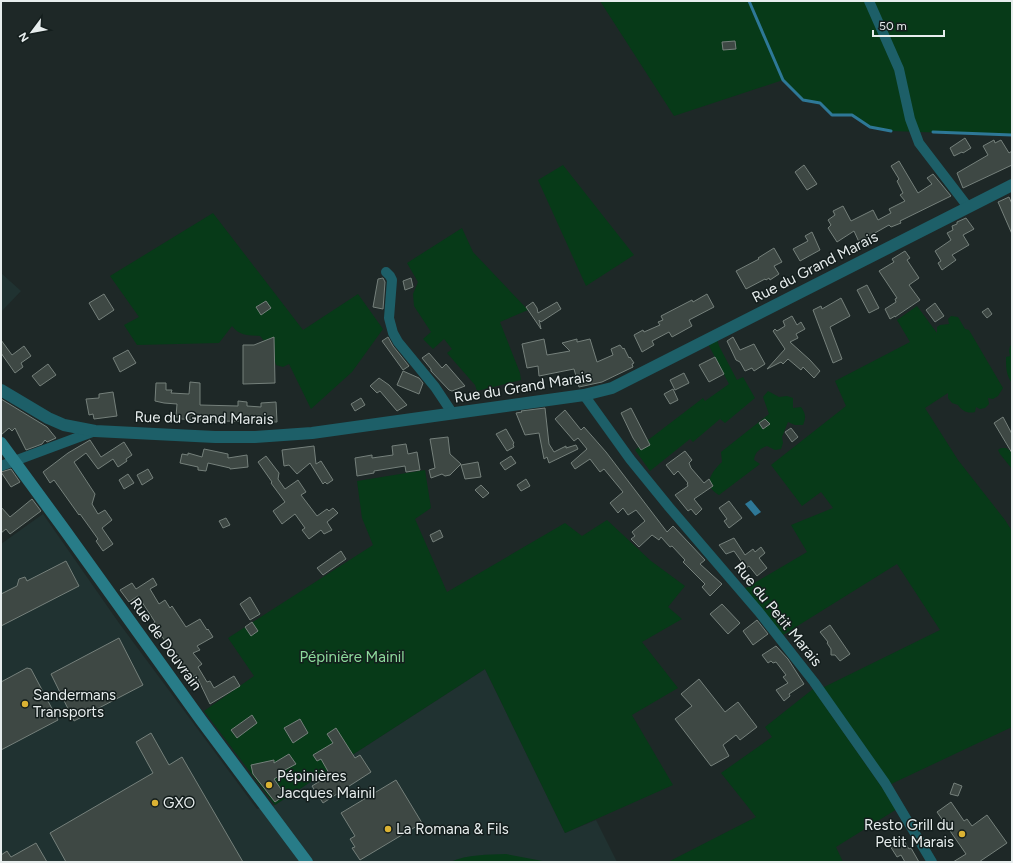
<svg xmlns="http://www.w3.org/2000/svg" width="1013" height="863" font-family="Figtree,sans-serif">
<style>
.built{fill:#203231}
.green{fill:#073a18}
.water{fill:#2e7897}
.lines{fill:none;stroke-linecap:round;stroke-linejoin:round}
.stream{stroke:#2e7897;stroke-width:3}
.building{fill:#3e4844;stroke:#75807b}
.minor{stroke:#1d5f68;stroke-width:10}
.tertiary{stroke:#1d5f68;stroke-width:12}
.secondary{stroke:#287c88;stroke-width:12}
.poi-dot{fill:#dbb233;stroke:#141e1d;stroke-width:1.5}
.labels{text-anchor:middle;stroke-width:3;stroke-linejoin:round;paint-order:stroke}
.street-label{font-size:15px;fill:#e7eded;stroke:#141e1d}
.park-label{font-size:15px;fill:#8ddb9c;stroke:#141e1d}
.poi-label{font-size:15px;fill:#e7eded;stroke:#141e1d;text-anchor:start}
</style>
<rect width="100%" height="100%" fill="#1e2827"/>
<g class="built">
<polygon points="1,273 21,291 1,312"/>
<polygon points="43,514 119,623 257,809 275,805 485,669 565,833 596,820 617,862 1,862 1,544"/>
</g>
<g class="green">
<polygon points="600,1 1012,1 1012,135 891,131 870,127 852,115 832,115 820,103 803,100 783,80 674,116"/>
<polygon points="563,165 634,255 586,286 538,180"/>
<path d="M213 213 303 330 358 294 383 329 352 372 311 409 289 364 283 367 276 365 271 349 260 336C247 335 240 336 232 326L219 343 137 345 124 325 139 317 110 276Z"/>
<polygon points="462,228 473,252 528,310 500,322 520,373 521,380 477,391 475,385 447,353 452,349 444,339 433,349 423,339 431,332 414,306 413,294 418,282 407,263"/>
<path d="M917 306 937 333V327L940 325 949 324 948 319 951 316 958 317 965 329 969 330 1003 388 998 396 993 399 988 398 989 404 985 408 980 409 976 407 975 412C968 414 962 411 958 405L952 403 948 398V393L925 408 958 460 1005 520 1012 531V727L889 785 822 688 940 630 897 564 783 635 744 589 807 552 791 525 833 508 821 492 802 506 771 465 846 406 835 381 910 342 897 320Z"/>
<polygon points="716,335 719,346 737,380 743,377 755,398 725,423 720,419 693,442 690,439 650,471 635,450 703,398 705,401 729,384 706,340"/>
<path d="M1012 345V383C1006 375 1006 367 1006 357L1010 356 1009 351 1010 346Z"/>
<path d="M768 391 779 397 787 396 793 398V408L801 407C806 414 806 418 803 425H795L788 422 782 437 783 443 781 449 775 450 767 446C759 449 755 452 754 460L760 464 719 495C702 486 711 472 722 462L721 452 769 414 763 397Z"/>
<polygon points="1001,448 1006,448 1012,452 1012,469 1000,454 998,450"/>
<polygon points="425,470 431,508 415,519 447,592 565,523 582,536 607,520 651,561 685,586 668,607 682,619 642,642 678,688 632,715 673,785 565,833 485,669 275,805 204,711 254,676 228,638 373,545 362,518 357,481"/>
<polygon points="813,689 897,809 836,847 843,862 668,862 756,817 721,773 772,737 765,727"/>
<path d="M506 854 548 862H450C468 854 487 855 506 854Z"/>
</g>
<polygon class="water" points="751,500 761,512 755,516 745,504"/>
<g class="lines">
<g class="stream">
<polyline points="749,1 783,80 803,100 820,103 832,115 852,115 870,127 891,131"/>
<polyline points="933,132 1012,135"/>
</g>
</g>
<g class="building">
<polygon points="735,41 736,49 723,50 722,42"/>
<polygon points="965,138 971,148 963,153 962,152 954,156 950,148"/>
<polygon points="994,140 995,143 1001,140 1009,153 1012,151 1012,165 963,188 957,173 988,155 983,146"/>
<polygon points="899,161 918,193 932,184 927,178 933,174 951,196 900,221 901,223 891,227 889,225 859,242 854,231 837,242 828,228 831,225 828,220 835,215 833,211 843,206 851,221 873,210 878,220 891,213 889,209 905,201 900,195 903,193 897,181 899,179 891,166"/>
<polygon points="804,165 817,184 807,190 795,172"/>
<polygon points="1009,197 1012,204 1012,234 998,202"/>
<polygon points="966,218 974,229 963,235 969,245 952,255 956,260 942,270 938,263 941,261 935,251 951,240 947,233 953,230 952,226 957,224 957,222"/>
<polygon points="812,232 820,250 800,261 793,249 808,241 805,236"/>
<polygon points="774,248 782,262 774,266 779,274 770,280 769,278 766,280 765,279 746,289 736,271 759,259 758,258"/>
<polygon points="905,251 910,258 907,260 919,278 909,285 920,300 895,317 895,316 890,319 885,309 896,302 895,299 897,298 879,271 894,262 892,259"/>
<polygon points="383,278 385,282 383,309 373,307 378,279"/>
<polygon points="411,278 413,287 405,290 403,281"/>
<polygon points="867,285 879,308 869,313 857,290"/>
<polygon points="104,294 114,310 99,320 89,303"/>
<polygon points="707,294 714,307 689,320 692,326 672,337 669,332 652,341 654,345 642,352 634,335 643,330 644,332 660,325 658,322 663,320 661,316 692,300 693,302"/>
<polygon points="841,298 850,316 830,327 842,359 833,363 813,310 821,306 822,309"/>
<polygon points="266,301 271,308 261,315 256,307"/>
<polygon points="533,302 537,308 538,313 557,302 561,309 541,322 539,320 541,329 526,307"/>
<polygon points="935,303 944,316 935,322 926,310"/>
<polygon points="988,308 992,314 987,318 982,312"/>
<polygon points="792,316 797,325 801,322 805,329 796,334 798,338 790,342 810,360 820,371 814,378 803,367 801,370 788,359 783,364 781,362 767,369 785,349 773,331 775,329 777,331 785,326 783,321"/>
<polygon points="274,337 275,383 243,384 243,345 254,345"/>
<polygon points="388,337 393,346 409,366 403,370 382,341"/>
<polygon points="733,337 740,350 754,344 765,364 754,371 752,368 745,371 740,362 736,360 727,341"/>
<polygon points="544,339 547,355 570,351 562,343 577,339 577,342 590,339 597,362 613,355 611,349 620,345 623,349 624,348 629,358 630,357 634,363 632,364 633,367 602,382 579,387 574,369 539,376 538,366 527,368 522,344"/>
<polygon points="1,340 12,355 24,346 31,356 21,363 23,367 15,373 1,353"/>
<polygon points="128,350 136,363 120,372 113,358"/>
<polygon points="429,353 442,368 446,364 465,386 452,391 449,390 431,371 431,369 422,358"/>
<polygon points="715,357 724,374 709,382 699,365"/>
<polygon points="48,364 56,375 40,386 32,376"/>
<polygon points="403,371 419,378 423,383 419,394 397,385"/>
<polygon points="684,373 689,383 675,390 670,380"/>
<polygon points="379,378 389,385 407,405 397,411 380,391 377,393 370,386"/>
<polygon points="190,382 200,383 200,405 238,406 238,401 247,402 247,406 261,407 261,403 276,402 277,422 220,421 181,419 181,417 176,417 177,404 164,403 155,401 156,383 166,383 166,390 172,390 171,393 189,394"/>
<polygon points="673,389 678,400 670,404 664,394"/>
<polygon points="113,392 117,416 94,419 93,414 89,415 86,399 99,398 99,394"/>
<polygon points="361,398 365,405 355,411 351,404"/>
<polygon points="1,399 47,427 56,438 47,442 45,440 42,444 26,450 15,428 12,431 9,428 1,435"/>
<polygon points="545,408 549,444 554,452 566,446 566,448 576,445 578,449 549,463 547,457 544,459 539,433 525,435 516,413 522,412 521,411"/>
<polygon points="631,408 650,445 641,450 633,438 621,413"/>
<polygon points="565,410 581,430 584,427 606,452 667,532 673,526 705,560 700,564 722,584 710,596 702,587 705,584 683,562 685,560 672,546 670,547 661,537 659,540 652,535 639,547 631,539 635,536 632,532 645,521 636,510 628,515 623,508 618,513 610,503 623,492 604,469 600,472 590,459 575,469 571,463 587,449 578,438 574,441 555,419"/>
<polygon points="1003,417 1012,434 1012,453 994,423"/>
<polygon points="765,419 770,424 763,429 759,423"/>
<polygon points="791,428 798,437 792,442 785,432"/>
<polygon points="506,429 514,443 513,444 514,447 507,451 496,434"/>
<polygon points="448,437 450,454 461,464 450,475 445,476 442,474 431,478 429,470 435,468 430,439"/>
<polygon points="90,440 101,457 124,442 132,455 126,459 127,461 118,467 113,459 98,469 86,453 74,462 95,494 92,504 98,514 105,510 112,520 102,528 113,544 103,551 96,541 98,539 80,514 79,515 54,480 50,483 43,472 68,453"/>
<polygon points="406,444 408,454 417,452 420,470 406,472 405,466 374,471 374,473 357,476 355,458 372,455 372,458 393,455 392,446"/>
<polygon points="314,446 316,464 321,461 333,480 327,484 325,482 323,484 310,463 297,474 289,465 284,466 282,450"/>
<polygon points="204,449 228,454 228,458 247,455 248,467 230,469 230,468 208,463 206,471 198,470 198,467 180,463 182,454 188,455 188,453 202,457"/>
<polygon points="685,451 692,460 689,463 691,468 704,483 709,479 713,486 694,499 702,509 696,515 691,509 688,511 675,495 688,486 687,484 688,483 678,471 674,475 666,465"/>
<polygon points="266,456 279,473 278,479 285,489 298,480 306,492 301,495 317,516 327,509 329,511 333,508 338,513 327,522 332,530 324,534 321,530 309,539 302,530 305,528 295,514 282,524 273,511 285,502 271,483 272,482 258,462"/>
<polygon points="511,456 516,463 505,470 500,463"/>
<polygon points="478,462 481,477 465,479 461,465"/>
<polygon points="11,469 20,482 11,487 1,472"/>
<polygon points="148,469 153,478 142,485 137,475"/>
<polygon points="128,474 134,483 124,489 119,480"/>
<polygon points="526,479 530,486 521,491 517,485"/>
<polygon points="481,485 489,493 483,498 475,490"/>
<polygon points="32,499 41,511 10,534 6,529 1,533 1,507 10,517"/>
<polygon points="729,501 742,518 729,528 724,521 727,519 719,508"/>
<polygon points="226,518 230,525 223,528 219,521"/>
<polygon points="440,530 443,537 433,542 430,535"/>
<polygon points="734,538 745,555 753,549 755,552 761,547 765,553 759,558 767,568 757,576 749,566 746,568 734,551 726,554 719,545"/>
<polygon points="341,551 346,559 323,575 317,568"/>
<polygon points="66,561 79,586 1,626 1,594 17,586 19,579 25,577 27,581"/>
<polygon points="153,578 157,585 150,589 159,604 165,600 170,608 172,606 186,627 200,619 207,630 208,629 213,637 197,646 200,650 193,653 202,664 198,667 207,682 210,681 214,688 234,676 240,686 210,704 196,675 190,679 159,632 157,634 151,625 155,622 138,596 129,602 120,590 132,583 136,589"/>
<polygon points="250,597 260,614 250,620 240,604"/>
<polygon points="722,604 740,623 728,634 710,614"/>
<polygon points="757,620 768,634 753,645 743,631"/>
<polygon points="252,622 258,631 251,636 245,627"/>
<polygon points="830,625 850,654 840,661 835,655 831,655 831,649 827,643 828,642 820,632"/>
<polygon points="119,638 143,685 74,721 51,674"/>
<polygon points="776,646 788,659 804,684 789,694 790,696 784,701 776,690 788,683 783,677 786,675 776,662 773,663 771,661 768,663 762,655"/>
<polygon points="27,668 31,669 58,720 1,750 1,682"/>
<polygon points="699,679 725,712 738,702 757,727 740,740 736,735 723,745 729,756 711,766 675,719 692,706 681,694"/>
<polygon points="252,715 257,723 237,738 231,730"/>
<polygon points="300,719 308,733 293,743 284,728"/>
<polygon points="336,728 355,758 360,755 371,772 323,803 312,786 330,775 321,759 317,761 313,755 333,743 327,734"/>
<polygon points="151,733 169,765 182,757 243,862 66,862 50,833 153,773 136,742"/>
<polygon points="289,754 296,764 283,771 284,773 274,779 285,795 275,802 253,774 251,765 274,760 274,763"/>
<polygon points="396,780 422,823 360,860 352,848 355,847 350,839 355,836 341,813"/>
<polygon points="954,783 962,786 958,796 950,794"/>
<polygon points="951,802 964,821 967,819 972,826 987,815 1007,843 979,862 953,862 966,854 937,812"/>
<polygon points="903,839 909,849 911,848 919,862 905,862 901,855 897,857 890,846"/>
<polygon points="36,843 47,862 1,862 1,855 7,851 11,857"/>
</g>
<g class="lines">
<g class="minor">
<polyline points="869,1 899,69 910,119 919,143 968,207"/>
<polyline points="386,272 390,276 392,280 389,318 393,333 398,342 435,387 453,414"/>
<polyline points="584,395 630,459 669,507 759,612 814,682 885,783 932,862"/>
<polyline points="1,466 95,431"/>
</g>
<polyline class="tertiary" points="1,390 48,418 64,425 95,431 215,437 255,437 312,433 584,395 612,388 1012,185"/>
<polyline class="secondary" points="1,443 64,529 201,720 307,862"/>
</g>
<g class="poi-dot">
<circle cx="25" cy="704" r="4"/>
<circle cx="269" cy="785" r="4"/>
<circle cx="155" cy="803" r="4"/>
<circle cx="388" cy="829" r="4"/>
<circle cx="962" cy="834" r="4"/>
</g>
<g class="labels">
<g class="street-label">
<text transform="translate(815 267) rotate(-27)" y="5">Rue du Grand Marais</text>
<text transform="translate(523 387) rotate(-9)" y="5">Rue du Grand Marais</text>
<text transform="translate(204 418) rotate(1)" y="5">Rue du Grand Marais</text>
<text transform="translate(778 614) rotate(51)" y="5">Rue du Petit Marais</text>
<text transform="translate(166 644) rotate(54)" y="5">Rue de Douvrain</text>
</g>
<g class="park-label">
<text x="352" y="662">Pépinière Mainil</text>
</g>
<g class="poi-label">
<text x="33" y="700">Sandermans<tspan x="33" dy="17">Transports</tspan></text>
<text x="277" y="781">Pépinières<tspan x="277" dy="17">Jacques Mainil</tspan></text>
<text x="163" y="808">GXO</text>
<text x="954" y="830" text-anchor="end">Resto Grill du<tspan x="954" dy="17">Petit Marais</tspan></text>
<text x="396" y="834">La Romana &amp; Fils</text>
</g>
</g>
<rect width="1013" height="863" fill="none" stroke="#e7eded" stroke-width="4"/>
<g transform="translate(32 32) rotate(238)" stroke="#141e1d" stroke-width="3" paint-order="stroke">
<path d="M0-3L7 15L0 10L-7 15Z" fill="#e7eded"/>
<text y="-6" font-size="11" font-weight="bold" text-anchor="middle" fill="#e7eded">N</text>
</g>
<path d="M873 30v6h71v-6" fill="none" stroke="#e7eded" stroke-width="2"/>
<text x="879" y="30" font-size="12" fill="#e7eded" stroke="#141e1d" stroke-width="3" paint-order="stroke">50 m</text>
</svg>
